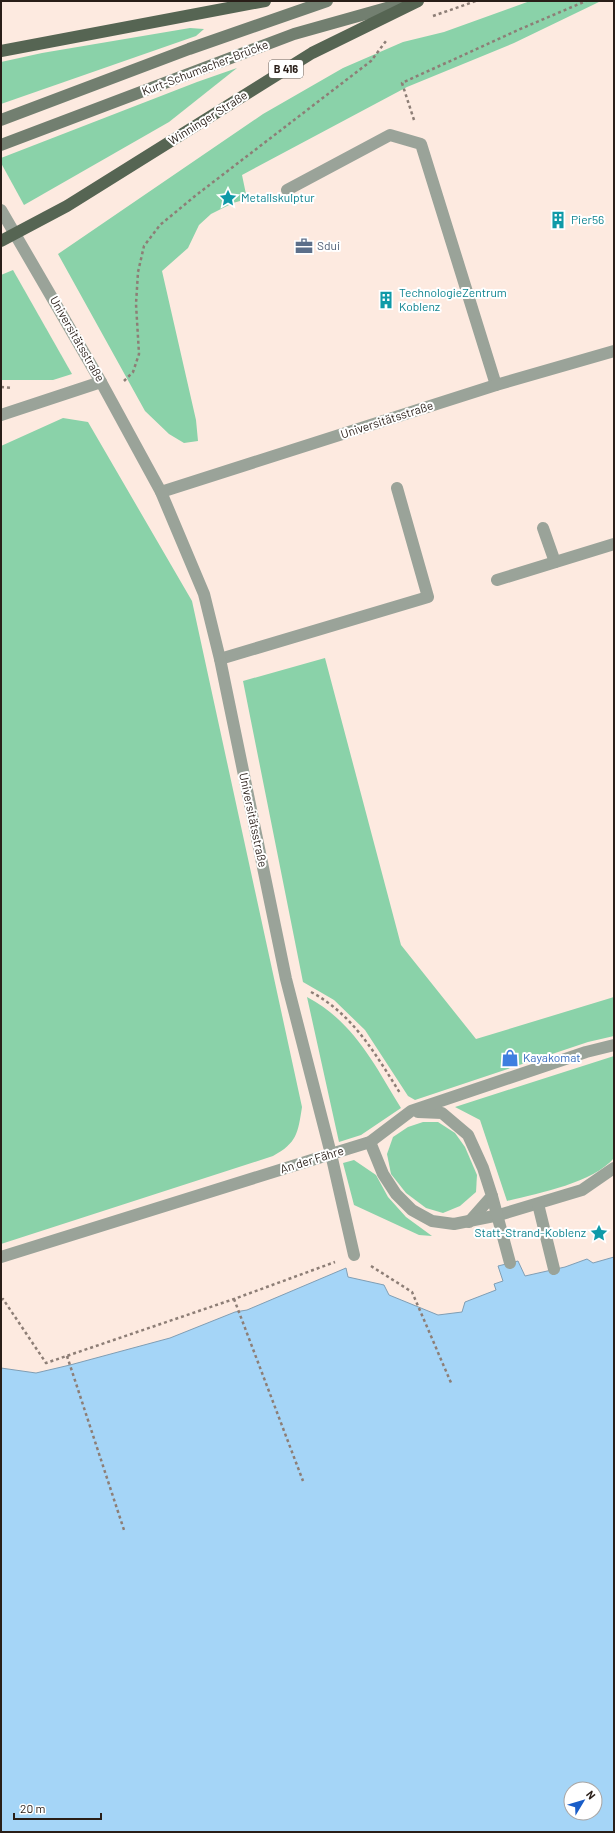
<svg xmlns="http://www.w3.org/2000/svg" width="615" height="1833" font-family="Barlow,sans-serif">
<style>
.green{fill:#8ad2a9}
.water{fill:#a5d5f7;stroke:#809eb4;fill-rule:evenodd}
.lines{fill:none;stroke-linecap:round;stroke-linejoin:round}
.path{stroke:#8d7e76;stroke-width:2.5;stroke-dasharray:3 3;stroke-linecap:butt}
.lane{stroke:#9aa399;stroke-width:12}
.street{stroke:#9aa399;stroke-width:12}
.secondary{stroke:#727f70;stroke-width:12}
.primary{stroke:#566553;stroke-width:12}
.labels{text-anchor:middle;stroke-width:4;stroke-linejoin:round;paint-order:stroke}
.shield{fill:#fff;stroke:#69625d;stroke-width:1}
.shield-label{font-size:11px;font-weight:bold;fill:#291e18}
.street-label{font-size:12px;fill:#291e18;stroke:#fff}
.culture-label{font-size:12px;fill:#0d838f;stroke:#fff;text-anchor:start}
.service-label{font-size:12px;fill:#4e5e75;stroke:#fff;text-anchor:start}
.shop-label{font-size:12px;fill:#366cbe;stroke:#fff;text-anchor:start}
</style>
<rect width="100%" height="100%" fill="#fdeae0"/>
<g class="green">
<polygon points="530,1 601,1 514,43 407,87 242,175 247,199 233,203 211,214 199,225 188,248 162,271 196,420 198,441 184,443 169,434 145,411 58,254 263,114 343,68 403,42 444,32"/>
<polygon points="190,28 204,29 196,36 1,104 1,62 42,53"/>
<polygon points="237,68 169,122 24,205 1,163 1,158 197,82"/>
<polygon points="13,270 72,374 53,380 1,380 1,275"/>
<path d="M63 418 88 422 192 601 302 1107C298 1133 297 1143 273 1156L1 1244V446Z"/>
<polygon points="325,658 401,945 476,1039 614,997 614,1036 588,1042 415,1100 408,1096 365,1030 334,1000 303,982 243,681"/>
<path d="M307 997C354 1022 374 1064 401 1108L361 1135 339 1142Z"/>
<path d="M614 1056V1158C593 1183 539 1193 507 1201L480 1120 455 1107Z"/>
<polygon points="423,1122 438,1122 455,1133 465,1147 477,1175 476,1192 460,1206 443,1213 426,1208 406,1193 391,1174 387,1154 393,1137 408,1127"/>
<polygon points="354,1160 376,1175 388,1197 406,1217 432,1236 419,1235 354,1205 343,1163"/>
</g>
<path class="water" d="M614 1257V1832H1V1368L36 1373 70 1365 170 1338 235 1312 247 1310 346 1268 348 1277 384 1285 389 1295 438 1315 462 1312 465 1302 496 1290 494 1284 503 1281 498 1266 518 1261 525 1276 565 1267 587 1259 593 1263ZM571 1789H595V1813H571Z"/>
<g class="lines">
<g class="path">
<polyline points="433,16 476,1"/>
<polyline points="414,120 402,83 518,30 586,1"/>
<polyline points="124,381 133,372 139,354 136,304 138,272 144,246 160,225 195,196 371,61 386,41"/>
<polyline points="1,387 12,388"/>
<path d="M311 992C353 1014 376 1055 400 1093"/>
<polyline points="371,1266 412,1292 452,1385"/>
<polyline points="234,1299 303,1481"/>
<polyline points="1,1300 3,1299 46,1363 234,1299 335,1262"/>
<polyline points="67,1356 124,1530"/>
</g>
<g class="lane">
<polyline points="287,190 390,135 421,144 496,385"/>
<polyline points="1,415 101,382"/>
<polyline points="543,528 555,562"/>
<polyline points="497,580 614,544"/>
<polyline points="220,659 428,597 397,488"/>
<polyline points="418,1112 442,1113 468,1135 483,1168 492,1196 469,1222"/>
<polyline points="370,1142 383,1174 396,1194 412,1210 432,1221 454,1224 499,1215 582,1190 614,1168"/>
<polyline points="492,1196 510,1263"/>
<polyline points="538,1204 554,1269"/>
<polyline points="354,1255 331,1154 370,1142 411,1111 586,1052 614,1045"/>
</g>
<g class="street">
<polyline points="1,210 101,382 161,492 204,594 220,659 286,979 331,1154 1,1257"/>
<polyline points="161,492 496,385 614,351"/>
</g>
<g class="secondary">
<polyline points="1,120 189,49 327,1"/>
<polyline points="1,145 294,34 408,2"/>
</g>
<g class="primary">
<polyline points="1,51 265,1"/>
<polyline points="1,241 67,206 312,53 418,1"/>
</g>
</g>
<defs>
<g id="sight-bare" transform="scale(1.38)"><path d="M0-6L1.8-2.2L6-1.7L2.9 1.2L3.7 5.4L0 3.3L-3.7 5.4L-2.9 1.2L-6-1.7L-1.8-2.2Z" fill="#0f9aa8" stroke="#fff" stroke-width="2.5" paint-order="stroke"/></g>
<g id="building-bare" transform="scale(1.38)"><path d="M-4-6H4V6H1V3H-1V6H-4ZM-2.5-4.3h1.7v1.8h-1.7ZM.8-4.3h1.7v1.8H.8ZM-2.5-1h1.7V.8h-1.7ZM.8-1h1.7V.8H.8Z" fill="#0f9aa8" stroke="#fff" stroke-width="2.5" paint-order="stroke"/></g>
<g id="office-bare" transform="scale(1.38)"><path d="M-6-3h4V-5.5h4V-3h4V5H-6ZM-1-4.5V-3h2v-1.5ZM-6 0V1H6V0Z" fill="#5c6f8a" stroke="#fff" stroke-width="2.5" paint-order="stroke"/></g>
<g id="shop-bare" transform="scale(1.38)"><path d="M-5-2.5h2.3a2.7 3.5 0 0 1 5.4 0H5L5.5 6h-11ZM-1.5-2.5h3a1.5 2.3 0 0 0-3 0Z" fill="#3f7fe0" stroke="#fff" stroke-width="2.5" paint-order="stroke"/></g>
</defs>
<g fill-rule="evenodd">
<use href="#sight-bare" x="228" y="198"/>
<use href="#building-bare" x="558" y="220"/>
<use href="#office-bare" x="304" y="246"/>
<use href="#building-bare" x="386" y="300"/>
<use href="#shop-bare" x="510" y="1058"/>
<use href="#sight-bare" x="599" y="1233"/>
</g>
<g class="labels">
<rect class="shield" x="269" y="60" width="34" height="18" rx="3"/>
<g class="shield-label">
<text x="286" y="73">B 416</text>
</g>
<g class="street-label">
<text transform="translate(205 68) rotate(-21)" y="4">Kurt-Schumacher-Brücke</text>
<text transform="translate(208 118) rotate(-32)" y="4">Winninger Straße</text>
<text transform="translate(77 339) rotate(60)" y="4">Universitätsstraße</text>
<text transform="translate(387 420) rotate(-18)" y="4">Universitätsstraße</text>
<text transform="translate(253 820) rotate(78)" y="4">Universitätsstraße</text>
<text transform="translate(312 1160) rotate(-17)" y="4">An der Fähre</text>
</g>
<g class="culture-label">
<text x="241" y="202">Metallskulptur</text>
<text x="571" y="224">Pier56</text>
<text x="399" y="297">TechnologieZentrum<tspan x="399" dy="14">Koblenz</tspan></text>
<text x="586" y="1237" text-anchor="end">Statt-Strand-Koblenz</text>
</g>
<g class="service-label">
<text x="317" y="250">Sdui</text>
</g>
<g class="shop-label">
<text x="523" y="1062">Kayakomat</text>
</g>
</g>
<rect width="615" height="1833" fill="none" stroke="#291e18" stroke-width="4"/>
<g transform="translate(583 1801) rotate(52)"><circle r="19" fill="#ffffff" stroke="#a9a5a3"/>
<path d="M0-3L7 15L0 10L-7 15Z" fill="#195dc8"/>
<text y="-6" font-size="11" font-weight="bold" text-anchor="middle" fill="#291e18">N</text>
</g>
<path d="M14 1813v6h87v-6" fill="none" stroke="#291e18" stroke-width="2"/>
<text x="20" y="1813" font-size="12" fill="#291e18" stroke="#ffffff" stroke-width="3" paint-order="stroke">20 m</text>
</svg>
